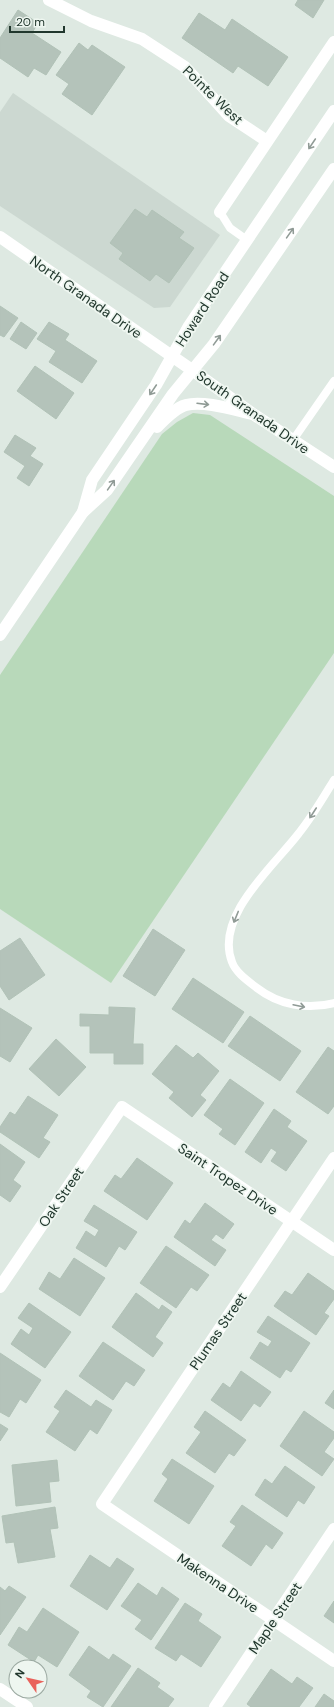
<svg xmlns="http://www.w3.org/2000/svg" width="334" height="1707" font-family="'DM Sans',sans-serif">
<style>
.built{fill:#ccd8d1}
.green{fill:#b8d9ba}
.building{fill:#b4c3ba;stroke:#b1c2b7}
.lines{fill:none;stroke-linecap:round;stroke-linejoin:round}
.service{stroke:#fff;stroke-width:8}
.minor{stroke:#fff;stroke-width:12}
.tertiary{stroke:#fff;stroke-width:12}
.secondary{stroke:#fff;stroke-width:12}
.oneway{stroke:#909b96}
.labels{text-anchor:middle;stroke-width:3.5;stroke-linejoin:round;paint-order:stroke}
.street-label{font-size:14px;fill:#21372d;stroke:#eef6f0}
</style>
<rect width="100%" height="100%" fill="#dee9e2"/>
<polygon class="built" points="13,93 220,235 170,307 154,308 0,206 0,112"/>
<polygon class="green" points="193,413 210,415 334,496 334,653 111,983 0,909 0,675 162,434 177,422"/>
<g class="building">
<polygon points="298,0 324,0 313,18 295,5"/>
<polygon points="18,10 38,23 32,33 61,52 46,75 34,68 28,77 0,58 0,38"/>
<polygon points="199,13 225,30 232,19 288,57 268,86 238,66 233,73 182,38"/>
<polygon points="79,43 88,50 92,45 125,67 92,115 62,94 69,84 56,75"/>
<polygon points="135,209 147,217 152,210 184,232 179,238 194,248 169,283 156,274 150,281 119,259 123,253 110,243"/>
<polygon points="0,306 18,318 4,337 0,335"/>
<polygon points="21,322 37,333 26,349 10,339"/>
<polygon points="49,322 69,334 65,340 97,361 82,383 49,362 56,351 37,339"/>
<polygon points="35,366 74,393 56,419 17,391"/>
<polygon points="15,435 36,448 30,456 43,464 29,486 17,478 25,466 4,452"/>
<polygon points="153,929 185,950 155,996 123,976"/>
<polygon points="20,938 45,975 9,1000 0,986 0,951"/>
<polygon points="193,978 244,1012 223,1043 172,1009"/>
<polygon points="109,1007 135,1008 133,1044 143,1044 143,1064 114,1064 114,1053 90,1053 90,1026 80,1026 80,1014 109,1015"/>
<polygon points="0,1008 32,1028 10,1062 0,1056"/>
<polygon points="250,1016 301,1051 280,1081 228,1046"/>
<polygon points="56,1039 86,1067 59,1096 29,1069"/>
<polygon points="176,1045 193,1058 198,1053 219,1071 200,1095 206,1100 192,1117 169,1098 174,1092 152,1074"/>
<polygon points="328,1047 334,1051 334,1106 328,1114 296,1092"/>
<polygon points="230,1079 264,1103 235,1145 219,1134 223,1129 204,1115"/>
<polygon points="28,1096 58,1115 43,1138 50,1142 39,1158 0,1132 0,1127 10,1112 15,1115"/>
<polygon points="274,1109 291,1121 287,1127 307,1141 286,1171 271,1161 277,1152 271,1148 261,1163 245,1152"/>
<polygon points="0,1144 25,1162 13,1180 21,1186 10,1202 0,1195"/>
<polygon points="137,1158 173,1183 147,1220 104,1191 115,1175 121,1179"/>
<polygon points="205,1203 234,1224 223,1239 216,1234 211,1240 226,1250 215,1266 174,1237 185,1220 190,1224"/>
<polygon points="94,1205 137,1232 125,1250 119,1246 106,1267 76,1248 86,1231 95,1237 99,1230 84,1221"/>
<polygon points="166,1246 209,1275 197,1291 191,1287 176,1308 140,1283"/>
<polygon points="74,1258 105,1278 80,1316 39,1289 49,1272 60,1279"/>
<polygon points="308,1273 334,1291 334,1299 324,1313 329,1316 316,1335 274,1306 285,1291 292,1295"/>
<polygon points="136,1293 159,1310 162,1305 172,1312 155,1337 163,1343 153,1357 112,1327"/>
<polygon points="29,1303 71,1332 45,1368 11,1344 21,1329 29,1335 33,1328 18,1318"/>
<polygon points="268,1316 310,1343 291,1372 286,1369 280,1378 250,1358 260,1342 268,1347 272,1341 257,1332"/>
<polygon points="103,1342 145,1370 134,1386 126,1381 113,1400 79,1376"/>
<polygon points="0,1353 41,1380 26,1403 20,1399 9,1417 0,1412"/>
<polygon points="241,1371 271,1392 260,1407 254,1403 241,1421 211,1400 223,1383 230,1388"/>
<polygon points="66,1390 91,1407 96,1400 112,1410 97,1434 90,1429 75,1451 46,1432 60,1411 54,1407"/>
<polygon points="334,1390 334,1409 325,1403"/>
<polygon points="205,1411 246,1440 234,1456 229,1453 215,1473 186,1453 201,1432 194,1427"/>
<polygon points="304,1411 334,1432 334,1438 324,1452 334,1459 322,1476 280,1446"/>
<polygon points="0,1424 8,1429 0,1441"/>
<polygon points="172,1459 214,1486 189,1524 154,1501 168,1479 162,1474"/>
<polygon points="57,1460 59,1481 49,1482 51,1502 16,1506 12,1465"/>
<polygon points="285,1466 315,1487 304,1504 298,1500 287,1517 255,1495 265,1479 272,1484"/>
<polygon points="242,1505 283,1533 272,1549 266,1544 251,1566 222,1546 236,1526 230,1522"/>
<polygon points="55,1507 58,1528 50,1529 55,1557 18,1563 14,1542 6,1543 2,1516"/>
<polygon points="90,1555 110,1568 117,1558 134,1569 107,1610 70,1586"/>
<polygon points="138,1583 157,1596 162,1587 179,1599 151,1640 135,1629 142,1620 121,1606"/>
<polygon points="9,1586 26,1597 0,1635 0,1587 5,1591"/>
<polygon points="334,1601 334,1623 324,1616"/>
<polygon points="185,1603 202,1614 198,1621 221,1637 201,1667 181,1654 176,1661 155,1648"/>
<polygon points="43,1608 79,1632 57,1667 38,1655 34,1662 8,1645 19,1627 27,1632"/>
<polygon points="89,1646 109,1660 113,1654 131,1666 103,1707 87,1697 91,1691 69,1675"/>
<polygon points="138,1668 160,1683 157,1687 174,1699 168,1707 111,1707"/>
<polygon points="271,1669 292,1684 297,1677 313,1688 299,1707 251,1707 247,1704"/>
<polygon points="324,1694 334,1701 334,1707 315,1707"/>
</g>
<g class="lines">
<g class="service">
<polyline points="220,212 230,228 247,240"/>
<polyline points="293,440 334,381"/>
<path d="M334 780C323 798 312 817 299 833 275 865 214 916 232 962 236 973 248 981 257 988 279 1005 307 1010 334 1003"/>
</g>
<g class="minor">
<polyline points="49,0 91,21 142,39 185,67 229,116 267,141"/>
<polyline points="220,212 334,42"/>
<polyline points="192,370 253,414 334,467"/>
<polyline points="334,1158 102,1504 334,1661"/>
<polyline points="0,1287 122,1107 334,1250"/>
<polyline points="0,1689 27,1707"/>
<polyline points="215,1707 334,1529"/>
</g>
<polyline class="tertiary" points="0,237 192,370"/>
<g class="secondary">
<path d="M157 427C165 419 175 408 186 405 203 400 235 410 253 414"/>
<polyline points="83,512 92,480 156,385 189,326 334,111"/>
<polyline points="0,635 83,512 107,490 173,394 214,344 334,169"/>
</g>
</g>
<defs><path id="oneway-shaft" d="M-6 0H5M1.5-3L5.5 0L1.5 3" fill="none" stroke-width="1.6" stroke-linecap="round" stroke-linejoin="round"/></defs>
<g class="oneway">
<use href="#oneway-shaft" transform="translate(312 144) rotate(124)"/>
<use href="#oneway-shaft" transform="translate(290 233) rotate(-55)"/>
<use href="#oneway-shaft" transform="translate(217 340) rotate(-54)"/>
<use href="#oneway-shaft" transform="translate(153 390) rotate(124)"/>
<use href="#oneway-shaft" transform="translate(203 404) rotate(7)"/>
<use href="#oneway-shaft" transform="translate(111 485) rotate(-55)"/>
<use href="#oneway-shaft" transform="translate(313 813) rotate(123)"/>
<use href="#oneway-shaft" transform="translate(236 917) rotate(112)"/>
<use href="#oneway-shaft" transform="translate(299 1006) rotate(12)"/>
</g>
<g class="labels">
<g class="street-label">
<text transform="translate(213 95) rotate(44)" y="5">Pointe West</text>
<text transform="translate(86 297) rotate(35)" y="5">North Granada Drive</text>
<text transform="translate(202 309) rotate(-57)" y="5">Howard Road</text>
<text transform="translate(253 412) rotate(35)" y="5">South Granada Drive</text>
<text transform="translate(228 1179) rotate(34)" y="5">Saint Tropez Drive</text>
<text transform="translate(61 1197) rotate(-56)" y="5">Oak Street</text>
<text transform="translate(218 1331) rotate(-56)" y="5">Plumas Street</text>
<text transform="translate(218 1583) rotate(34)" y="5">Makenna Drive</text>
<text transform="translate(275 1618) rotate(-56)" y="5">Maple Street</text>
</g>
</g>
<g transform="translate(28 1679) rotate(304)"><circle r="19" fill="#eef6f0" stroke="#9caaa2"/>
<path d="M0-3L7 15L0 10L-7 15Z" fill="#e9625b"/>
<text y="-6" font-size="11" font-weight="bold" text-anchor="middle" fill="#21372d">N</text>
</g>
<path d="M10 26v6h54v-6" fill="none" stroke="#21372d" stroke-width="2"/>
<text x="16" y="26" font-size="12" fill="#21372d" stroke="#eef6f0" stroke-width="3" paint-order="stroke">20 m</text>
</svg>
